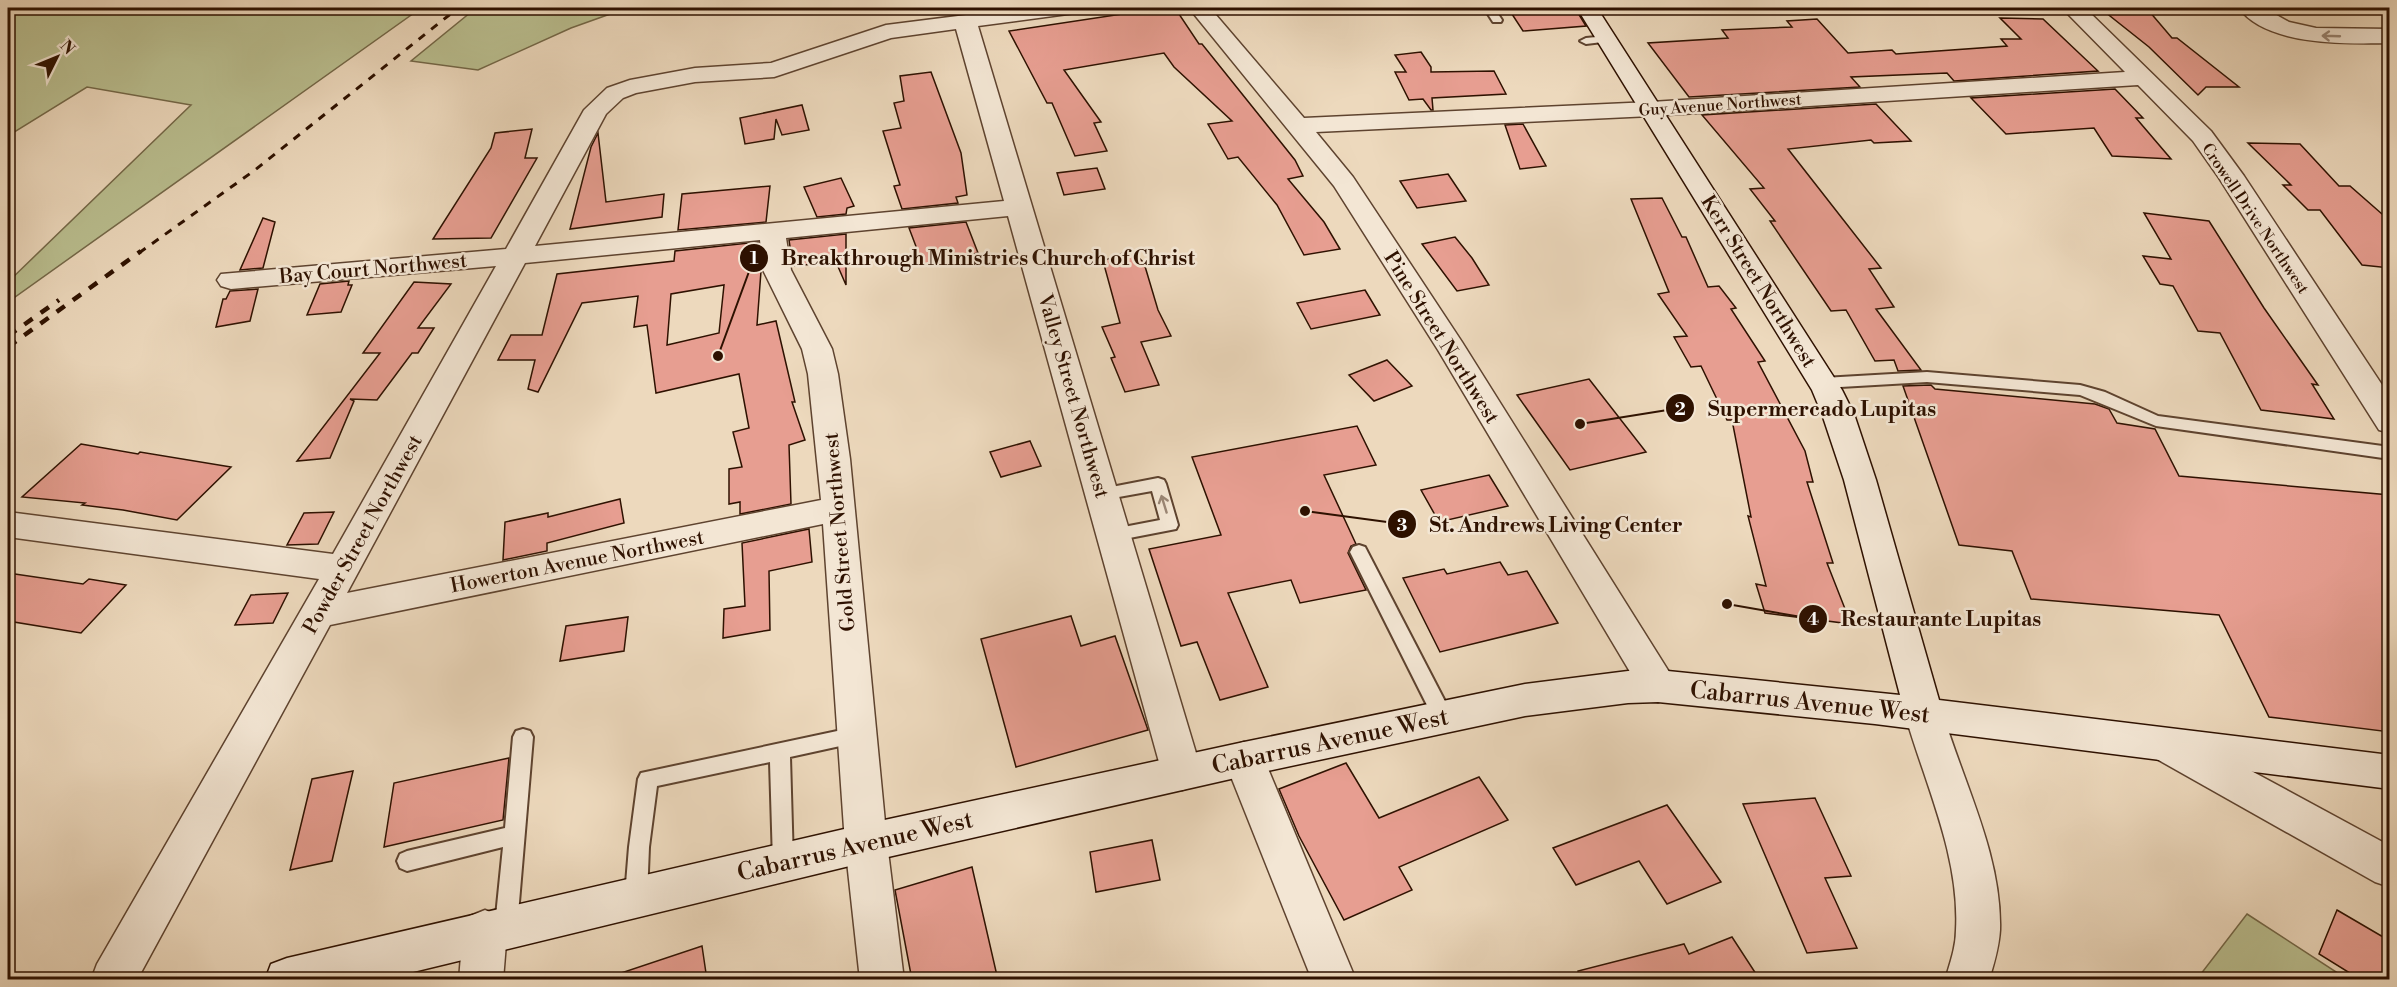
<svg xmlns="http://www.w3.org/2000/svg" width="2397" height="987" font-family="'Libre Bodoni',serif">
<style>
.green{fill:#babf90;stroke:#746848;stroke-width:1.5}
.building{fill:#e79e91;stroke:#2e1100;stroke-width:1.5;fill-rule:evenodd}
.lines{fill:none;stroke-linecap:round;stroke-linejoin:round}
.lane-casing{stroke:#5e432f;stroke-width:4}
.street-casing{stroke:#5e432f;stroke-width:3}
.secondary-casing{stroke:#2e1100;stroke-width:3}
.lane{fill:#f3e6d4;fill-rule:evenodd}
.street{fill:#f3e6d4;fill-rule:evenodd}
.secondary{fill:#f3e6d4;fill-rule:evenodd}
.rail-far1{stroke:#2e1100;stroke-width:3;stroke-dasharray:8 8;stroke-linecap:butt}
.rail{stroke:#2e1100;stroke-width:4.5;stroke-dasharray:10 10;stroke-linecap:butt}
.oneway{stroke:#9a8675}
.labels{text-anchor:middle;stroke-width:5;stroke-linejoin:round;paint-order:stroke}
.far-street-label{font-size:16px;fill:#2e1100;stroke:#f3e6d4}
.street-label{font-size:20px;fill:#2e1100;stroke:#f3e6d4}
.near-street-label{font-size:24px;fill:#2e1100;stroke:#f3e6d4}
.leader{fill:none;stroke:#2e1100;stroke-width:2}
.callout-dot{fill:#2e1100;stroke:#f3e6d4;stroke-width:2}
.mark-label{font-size:18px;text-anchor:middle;font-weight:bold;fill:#fff}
.callout-label{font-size:21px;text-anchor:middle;font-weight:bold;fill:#2e1100;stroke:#f3e6d4;stroke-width:5;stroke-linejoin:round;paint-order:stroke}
</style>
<rect width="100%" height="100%" fill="#edd9bd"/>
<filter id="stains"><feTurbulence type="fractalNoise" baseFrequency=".00333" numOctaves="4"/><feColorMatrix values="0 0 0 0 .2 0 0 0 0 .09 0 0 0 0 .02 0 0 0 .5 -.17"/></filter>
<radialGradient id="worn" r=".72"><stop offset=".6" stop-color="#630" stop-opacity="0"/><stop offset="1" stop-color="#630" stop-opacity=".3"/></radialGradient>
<g class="green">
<polygon points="8,8 421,8 8,302 8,282 191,105 87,87 8,136"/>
<polygon points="476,8 627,8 571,28 478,70 411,61"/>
<polygon points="2247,914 2347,979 2197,979"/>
</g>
<g class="building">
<polygon points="1162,8 1175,8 1199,44 1202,44 1295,160 1303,176 1288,179 1324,222 1340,249 1304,255 1277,205 1238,157 1228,159 1208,124 1232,121 1174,67 1164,53 1064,70 1101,122 1094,123 1107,151 1075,156 1052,103 1047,103 1009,31"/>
<polygon points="1508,8 1575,8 1586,26 1523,31"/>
<polygon points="2100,8 2138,8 2141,11 2149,11 2172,38 2177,38 2239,87 2206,87 2198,95 2149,47"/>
<polygon points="2000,18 2043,19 2098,71 1954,81 1947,73 1851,77 1860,87 1689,97 1648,43 1728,38 1722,30 1792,27 1787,21 1817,19 1848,53 1892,50 1896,54 2007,46 2001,39 2021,39"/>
<polygon points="1421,52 1431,67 1431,72 1494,71 1506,94 1432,98 1433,110 1431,110 1423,99 1409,100 1395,72 1406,72 1395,55"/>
<polygon points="931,72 961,153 967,195 956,197 958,203 902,209 894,186 900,185 883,131 901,128 894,103 904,101 900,76"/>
<polygon points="2115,89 2143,118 2136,118 2171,159 2112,156 2094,128 2006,134 1971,98"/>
<polygon points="1876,104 1911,141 1874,143 1871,140 1788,149 1881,268 1869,269 1894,307 1876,309 1921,370 1898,371 1894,360 1875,361 1846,310 1831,311 1770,221 1775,221 1750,189 1764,188 1702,115"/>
<polygon points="802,105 809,130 782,135 776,119 774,139 745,144 740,118"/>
<polygon points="1523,124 1546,166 1520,169 1505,125"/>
<polygon points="532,129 525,158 537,158 491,238 433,239 491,148 495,133"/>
<polygon points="598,133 606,202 664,194 662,217 570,229 591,147"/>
<polygon points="2248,143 2300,144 2339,186 2350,186 2390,221 2390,268 2362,265 2320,210 2308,210 2283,185 2291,185"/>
<polygon points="1097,168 1105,189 1064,195 1057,173"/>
<polygon points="1448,174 1466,201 1417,208 1400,181"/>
<polygon points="841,178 854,206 847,208 846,214 817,217 804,187"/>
<polygon points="770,186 766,222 678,230 682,194"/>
<polygon points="1662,198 1682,237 1686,237 1708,287 1719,286 1736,308 1731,309 1765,361 1758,362 1805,451 1813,482 1807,482 1833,563 1827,563 1851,624 1765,613 1756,584 1766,586 1748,516 1751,517 1732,420 1727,420 1701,366 1691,367 1674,337 1687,336 1658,294 1669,292 1631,199"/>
<polygon points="2144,213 2209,221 2264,308 2318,385 2312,384 2334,419 2261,410 2220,333 2198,331 2173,286 2160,284 2143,256 2171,259"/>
<polygon points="263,218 275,222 263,268 240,270"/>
<polygon points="966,222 978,253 923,265 909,228"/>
<polygon points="846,234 846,285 836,262 793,266 789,240"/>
<polygon points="1455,237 1472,258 1489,285 1457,291 1422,244"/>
<path d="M758 242 761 271 757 325 776 321 795 402H792L805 440 789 445 791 504 740 514V502L729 504V469L742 467 733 432 749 428 739 374 656 393 647 325 634 327 638 296 582 303 538 392 528 389 535 360H498L511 335H542L557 274 674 261 675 251ZM724 285 719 333 667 345 671 294Z"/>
<polygon points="1131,250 1144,263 1158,310 1171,336 1141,342 1159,385 1125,392 1111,358 1115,357 1102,327 1120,323 1103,261"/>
<polygon points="349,281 348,285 352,285 341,312 307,315 320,284"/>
<polygon points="414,282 451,284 418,328 434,328 418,353 412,353 377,400 350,399 354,401 330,458 297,461 380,353 363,353"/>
<polygon points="258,289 250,321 216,327 223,299 226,299 230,291"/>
<polygon points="1365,290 1380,315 1311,329 1297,303"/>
<polygon points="1387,360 1412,386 1374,401 1349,375"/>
<polygon points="1589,379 1646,452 1570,470 1517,395"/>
<polygon points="1931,385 1935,389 2095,404 2109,409 2117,423 2155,429 2179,476 2390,495 2390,732 2269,717 2219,615 2031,599 2012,551 1959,545 1903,386"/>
<polygon points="1357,426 1376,465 1324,475 1356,544 1351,546 1348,553 1366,590 1300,603 1291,580 1228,593 1268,687 1220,700 1197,642 1181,646 1149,549 1221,535 1192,457"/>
<polygon points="1030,441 1041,466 1001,477 990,452"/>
<polygon points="81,444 138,454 140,452 231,467 177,520 123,510 82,505 85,503 22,497"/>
<polygon points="1489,475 1508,506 1439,522 1421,490"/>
<polygon points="620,499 624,523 547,543 547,551 503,560 505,522 548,513 548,517"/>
<polygon points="334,512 318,544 287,545 304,513"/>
<polygon points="809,529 812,562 769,571 770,630 723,638 724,609 745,606 742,543"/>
<polygon points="1500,562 1508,575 1527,571 1558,623 1440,652 1403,578 1444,569 1447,574"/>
<polygon points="8,573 83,584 89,579 126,585 81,633 8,621"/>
<polygon points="288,593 273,623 235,625 251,595"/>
<polygon points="1071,616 1081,646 1115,636 1148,730 1016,767 981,639"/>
<polygon points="628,617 624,651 560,661 566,626"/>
<polygon points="509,758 503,820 384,847 394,783"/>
<polygon points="1346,763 1379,818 1479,777 1508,820 1399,867 1412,890 1344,920 1299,836 1279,789"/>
<polygon points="353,771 332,861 290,870 312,779"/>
<polygon points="1815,798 1851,876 1825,878 1857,948 1807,953 1743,804"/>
<polygon points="1667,805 1721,882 1667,904 1639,861 1576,885 1553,848"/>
<polygon points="1152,840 1160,880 1096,892 1090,852"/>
<polygon points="972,867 998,980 912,980 895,890"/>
<polygon points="2337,910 2390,941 2390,980 2361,980 2319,954"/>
<polygon points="1732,937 1760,980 1579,980 1578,971 1684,944 1689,954"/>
<polygon points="702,946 707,980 615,980 615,975"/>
</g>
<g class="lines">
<g class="lane-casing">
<g id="lane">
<polygon points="1484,8 1494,8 1502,20 1501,22 1493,22"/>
<polygon points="1607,36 1613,39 1611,41 1586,44 1580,41 1586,38"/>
<polygon points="1927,372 2080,385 2105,392 2158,416 2390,447 2390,459 2156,426 2080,395 1927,382 1823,388 1815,383 1823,378"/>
<polygon points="1158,478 1164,480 1166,484 1178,525 1176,529 1114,541 1108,540 1106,535 1108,530 1160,520 1152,491 1102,500 1096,498 1094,494 1096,490"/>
<polygon points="1359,545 1365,547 1450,711 1453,717 1450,723 1443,725 1436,723 1350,552 1353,547"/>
<polygon points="856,727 863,729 866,735 863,741 790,757 793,862 790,869 783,872 776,869 773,862 770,762 657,786 649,847 647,896 644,903 636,906 628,903 625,896 629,847 638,779 641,773"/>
<polygon points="523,729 530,731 533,737 517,926 514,933 506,936 498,933 495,926 503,847 407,871 400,868 397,861 400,854 407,851 505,828 513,737 516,731"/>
</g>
</g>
<g class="street-casing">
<g id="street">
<path d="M1021 8H1079L1076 13 1068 14 978 26 1202 773 1196 785 1182 790 1168 785 1162 773 1008 216 786 238 791 270 832 349 838 374 850 459 887 843 904 980H860L845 843 823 524 330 625 137 980H91L97 964 319 579 8 537V512L333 554 496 266 231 289 221 286 217 280 221 274 506 249 584 110 607 88 630 80 695 68 771 63 886 25ZM956 29 1004 201 535 246 606 114 623 98 636 93 695 82 774 77 891 38ZM760 240 763 270 802 349 808 374 821 500 347 593 525 263Z"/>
<polygon points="1189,8 1210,8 1304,118 1651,102 2125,72 2062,8 2085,8 2211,131 2244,176 2390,397 2390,433 2379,430 2219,178 2193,141 2138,85 1651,116 1316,132 1353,177 1462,342 1671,675 1677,686 1671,697 1658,702 1645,697 1438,350 1334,186"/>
<path d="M2239 8H2264L2289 22 2316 28 2390 29V43C2348 44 2266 46 2239 8Z"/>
<path d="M1924 698 1938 703 1943 714C1964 784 2002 856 2000 930 1999 947 1994 964 1989 980H1945C1950 963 1956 947 1956 930 1960 856 1925 784 1905 714L1910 703Z"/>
<polygon points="2169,729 2183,734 2390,846 2390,887 2375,882 2155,758 2150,746 2155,734"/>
<polygon points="1244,742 1258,747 1264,759 1356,980 1312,980 1224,759 1230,747"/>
<polygon points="485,910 500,916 507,931 503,980 459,980 463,931 470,916"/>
</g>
</g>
<g class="secondary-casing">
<polygon id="secondary" points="1577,8 1597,8 1842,390 1854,414 1876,480 1939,700 2390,755 2390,789 1875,724 1658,702 1628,703 1525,716 1244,776 866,862 380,980 265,980 271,964 287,958 866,824 1244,742 1525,684 1628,671 1658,670 1900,695 1844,480 1822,414 1812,390"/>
</g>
<use href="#lane" class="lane"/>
<use href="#street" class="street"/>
<use href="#secondary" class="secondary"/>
<polyline class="rail-far1" points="139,253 255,170 458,8"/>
<g class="rail">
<polyline points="8,336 59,300"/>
<polyline points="8,347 141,251"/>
</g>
</g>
<defs><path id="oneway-shaft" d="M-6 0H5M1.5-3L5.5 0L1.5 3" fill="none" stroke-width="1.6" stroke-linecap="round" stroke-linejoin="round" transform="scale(1.5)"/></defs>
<g class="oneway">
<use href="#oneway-shaft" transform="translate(2331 36) rotate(-178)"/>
<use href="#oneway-shaft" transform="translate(1164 504) rotate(-107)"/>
</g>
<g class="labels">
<g class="far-street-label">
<text transform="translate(1720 104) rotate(-4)" y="6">Guy Avenue Northwest</text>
<text transform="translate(2256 218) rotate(56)" y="6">Crowell Drive Northwest</text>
</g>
<g class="street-label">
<text transform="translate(373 268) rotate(-5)" y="7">Bay Court Northwest</text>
<text transform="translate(1759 281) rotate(58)" y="7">Kerr Street Northwest</text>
<text transform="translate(1442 337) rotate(58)" y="7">Pine Street Northwest</text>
<text transform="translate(1074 396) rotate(74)" y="7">Valley Street Northwest</text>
<text transform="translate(839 532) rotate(-95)" y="7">Gold Street Northwest</text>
<text transform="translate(362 534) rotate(-61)" y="7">Powder Street Northwest</text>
<text transform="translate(577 561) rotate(-11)" y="7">Howerton Avenue Northwest</text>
</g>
<g class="near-street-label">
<text transform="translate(1810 702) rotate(6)" y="8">Cabarrus Avenue West</text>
<text transform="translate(1330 741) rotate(-12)" y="8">Cabarrus Avenue West</text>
<text transform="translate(855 846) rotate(-13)" y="8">Cabarrus Avenue West</text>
</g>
</g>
<path class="leader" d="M718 356L754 258M1580 424L1680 408M1305 511L1402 524M1727 604L1813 619"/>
<g class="callout-dot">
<circle cx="718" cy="356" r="6"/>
<circle cx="1580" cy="424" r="6"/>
<circle cx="1305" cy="511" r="6"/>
<circle cx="1727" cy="604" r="6"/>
<circle cx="754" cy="258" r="15"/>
<circle cx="1680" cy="408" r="15"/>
<circle cx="1402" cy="524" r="15"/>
<circle cx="1813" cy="619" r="15"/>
</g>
<g class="mark-label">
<text x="754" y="264">1</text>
<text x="1680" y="415">2</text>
<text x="1402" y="531">3</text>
<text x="1813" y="625">4</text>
</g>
<g class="callout-label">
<text x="988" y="265">Breakthrough Ministries Church of Christ</text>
<text x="1822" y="416">Supermercado Lupitas</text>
<text x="1556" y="532">St. Andrews Living Center</text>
<text x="1941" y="626">Restaurante Lupitas</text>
</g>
<rect width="2397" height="987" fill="none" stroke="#edd9bd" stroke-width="30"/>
<rect x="9" y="9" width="2379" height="969" fill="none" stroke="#2e1100" stroke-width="3"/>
<rect x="15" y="15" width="2367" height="957" fill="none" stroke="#2e1100" stroke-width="1.5"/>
<g transform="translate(57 57) rotate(47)" stroke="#f3e6d4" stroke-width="4.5" paint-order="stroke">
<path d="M0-4.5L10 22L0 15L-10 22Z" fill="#2e1100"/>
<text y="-9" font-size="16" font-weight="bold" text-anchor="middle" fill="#2e1100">N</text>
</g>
<rect width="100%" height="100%" filter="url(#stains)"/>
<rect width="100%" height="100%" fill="url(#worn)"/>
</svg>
